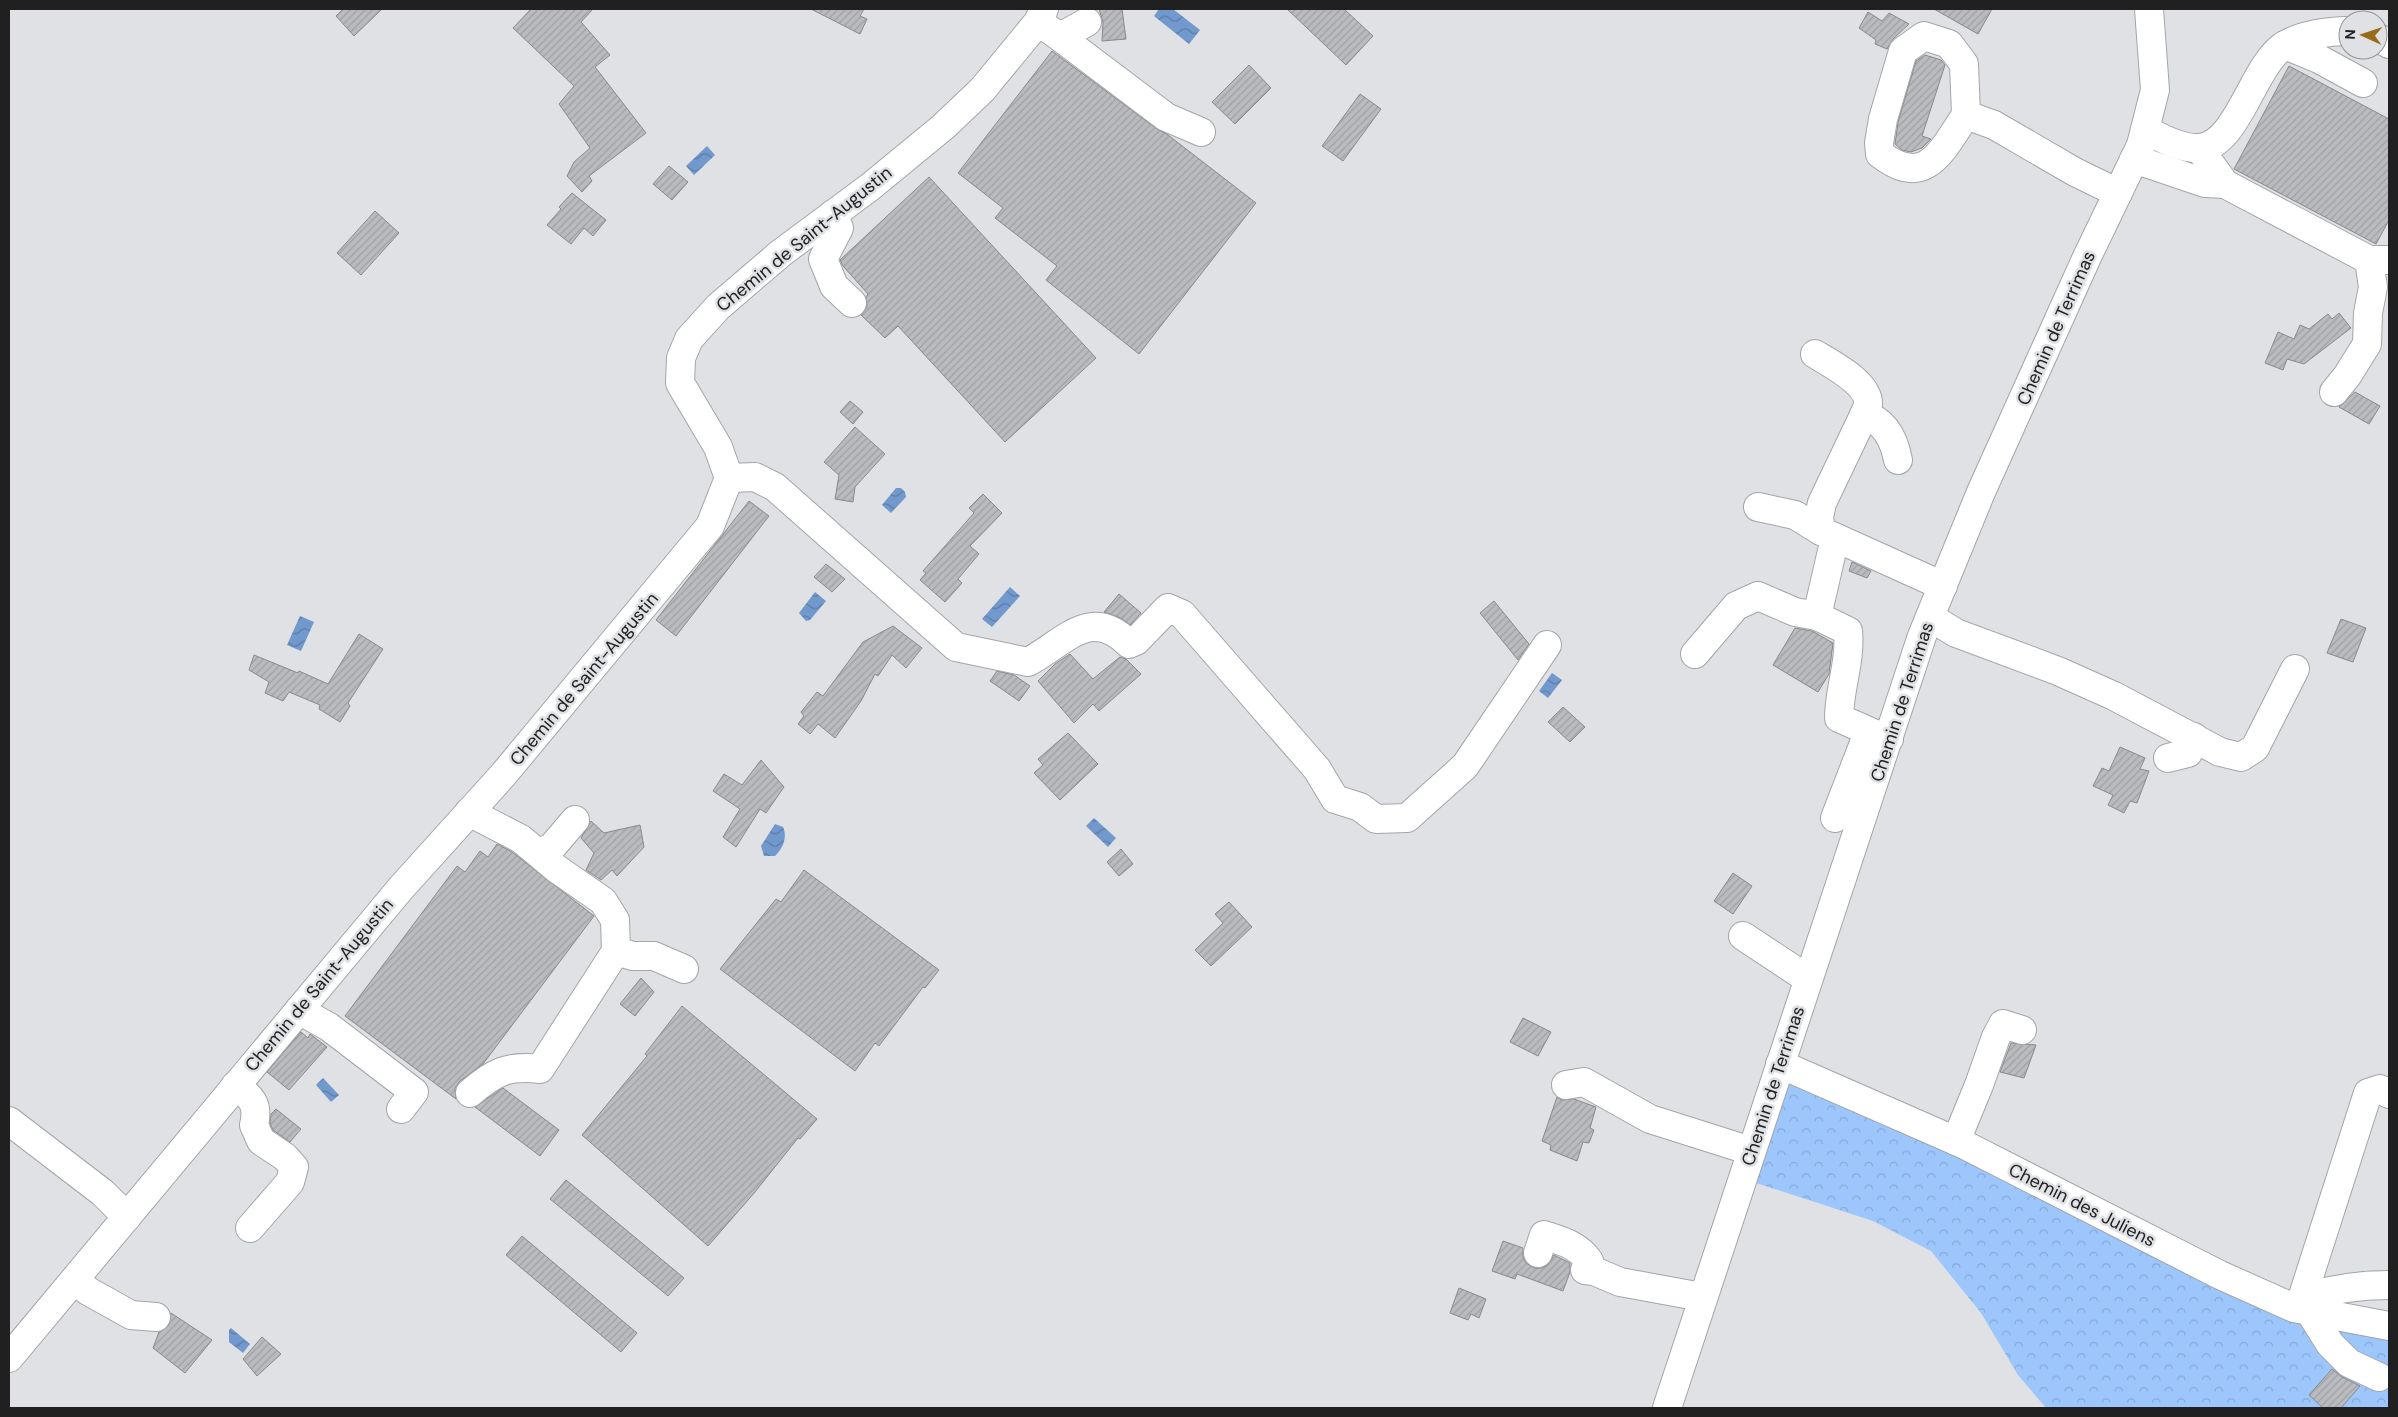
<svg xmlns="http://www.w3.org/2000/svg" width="2398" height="1417" font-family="'DM Sans',sans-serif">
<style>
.forest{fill:url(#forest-crowns)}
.water{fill:url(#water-waves)}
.building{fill:url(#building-hatch);stroke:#87898c}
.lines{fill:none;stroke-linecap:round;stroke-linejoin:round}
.minor-casing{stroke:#a3a5a8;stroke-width:30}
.minor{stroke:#fff;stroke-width:28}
.labels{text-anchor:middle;stroke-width:5;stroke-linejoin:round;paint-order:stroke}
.street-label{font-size:18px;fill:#202021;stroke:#dfe1e4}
</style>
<defs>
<pattern id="forest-crowns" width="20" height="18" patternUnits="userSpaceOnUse" patternTransform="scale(1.25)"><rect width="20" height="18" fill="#9cc6fc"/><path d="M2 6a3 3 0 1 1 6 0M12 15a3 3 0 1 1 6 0" fill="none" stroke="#86aad8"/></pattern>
<pattern id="water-waves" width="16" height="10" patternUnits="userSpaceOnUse" patternTransform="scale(1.25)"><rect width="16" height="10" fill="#7199cd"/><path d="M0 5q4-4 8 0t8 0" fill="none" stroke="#5c7ca6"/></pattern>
<pattern id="building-hatch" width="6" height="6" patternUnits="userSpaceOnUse" patternTransform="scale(1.25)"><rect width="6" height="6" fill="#b9bbbe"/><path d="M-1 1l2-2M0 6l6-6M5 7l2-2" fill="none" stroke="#9fa0a3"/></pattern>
</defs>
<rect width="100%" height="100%" fill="#dfe1e4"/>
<polygon class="forest" points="1785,1070 2095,1219 2389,1331 2389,1408 2046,1408 2018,1375 1981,1313 1931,1251 1873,1221 1747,1180"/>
<g class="water">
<polygon points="1159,9 1173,9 1200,30 1189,44 1154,16"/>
<polygon points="707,146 715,155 694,175 686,166"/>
<polygon points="896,488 901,488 905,492 906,497 891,513 882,505"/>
<polygon points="1010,587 1020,596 992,627 982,619"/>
<polygon points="815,592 826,601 810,620 806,621 799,613"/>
<polygon points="300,616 314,622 301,651 287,645"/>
<polygon points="1552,673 1562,680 1548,698 1539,691"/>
<polygon points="1094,818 1116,838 1108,847 1086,826"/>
<path d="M775 824 783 827C788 838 782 849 775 856H764L761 846Z"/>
<polygon points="323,1078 339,1095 331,1102 316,1085"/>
<polygon points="231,1328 250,1344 243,1353 229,1342 229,1330"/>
</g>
<g class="building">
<polygon points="343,9 382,9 354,36 336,16"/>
<polygon points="531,9 593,9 581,22 610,55 595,67 646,133 589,176 592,181 582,192 567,176 574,162 590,148 559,104 574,86 513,28"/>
<polygon points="811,9 864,9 860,16 867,19 860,34"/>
<polygon points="1099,9 1122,9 1126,39 1102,41 1103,22"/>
<polygon points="1287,9 1344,9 1373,36 1346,65"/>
<polygon points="1934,9 1992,9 1978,34"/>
<polygon points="1868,12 1882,21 1889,13 1909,24 1893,39 1887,49 1875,44 1876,40 1859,28"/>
<polygon points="1052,51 1157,129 1168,135 1256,203 1139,354 1046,280 1057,266 995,218 1003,208 958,173"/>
<polygon points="1925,55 1941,60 1945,65 1922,136 1931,139 1922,148 1911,152 1902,150 1895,144 1898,122 1916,61"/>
<polygon points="1249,65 1271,88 1235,124 1212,102"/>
<polygon points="2289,66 2389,119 2389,220 2376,244 2234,169"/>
<polygon points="1360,94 1381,109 1343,161 1322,146"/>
<polygon points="669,166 688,182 672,200 653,184"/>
<polygon points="929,177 1096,358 1005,442 898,326 885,338 861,315 867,307 866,297 868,294 843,266 840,260"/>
<polygon points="572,193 606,220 593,236 584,228 571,244 547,225 561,209 559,207"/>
<polygon points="375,211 399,233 361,275 337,253"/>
<polygon points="2339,313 2351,328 2304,364 2287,359 2283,370 2265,363 2278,332 2294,339 2300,325 2309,329 2328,314 2332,319"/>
<polygon points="2355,392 2380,406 2369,424 2339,407"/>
<polygon points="850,401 863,412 853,424 840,412"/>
<polygon points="855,427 885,454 855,487 853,502 835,499 839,475 824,462"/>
<polygon points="983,494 1002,513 970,546 979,554 958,579 962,583 945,602 920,580 926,573 923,571 974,513 969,508"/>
<polygon points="749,501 769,516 676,636 656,620"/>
<polygon points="1852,562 1871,571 1867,578 1849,571"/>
<polygon points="826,564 845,579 832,592 814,577"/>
<polygon points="1119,594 1141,613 1130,625 1121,618 1104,612"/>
<polygon points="1494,601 1529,644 1518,660 1480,613"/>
<polygon points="2341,619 2366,628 2353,662 2327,653"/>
<polygon points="893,626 922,648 906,668 892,655 878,676 875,674 861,701 835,738 818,724 810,734 798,724 804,716 801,712 817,692 823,696 863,642"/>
<polygon points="1795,628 1812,631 1833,643 1829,674 1818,692 1773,665"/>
<polygon points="359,634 383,649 348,703 350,706 340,722 319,709 320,705 289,692 283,701 265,693 269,682 249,670 254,655 298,673 299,671 328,684"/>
<polygon points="1070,654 1093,679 1120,657 1126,659 1141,674 1099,711 1093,704 1074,723 1038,681 1055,664"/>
<polygon points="997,671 1014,675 1030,686 1019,701 990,681"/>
<polygon points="1563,707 1585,727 1570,742 1548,722"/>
<polygon points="1068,733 1098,764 1060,800 1034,773 1043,765 1038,759"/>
<polygon points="2120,747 2145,758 2140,769 2149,771 2137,803 2130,801 2124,813 2108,805 2113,795 2093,786 2102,768 2109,771"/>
<polygon points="761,760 784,787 766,813 760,809 736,847 723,837 740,809 713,791 724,774 742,785"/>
<polygon points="591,821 604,833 640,825 644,847 617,876 612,870 601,880 586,870 594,853 581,838"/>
<polygon points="497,844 512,852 594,916 483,1064 460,1081 455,1088 456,1099 345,1016 457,866 465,872 480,851 488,857"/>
<polygon points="1121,849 1133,864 1119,876 1107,862"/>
<polygon points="804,870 939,970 925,988 923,987 879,1046 875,1043 855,1071 720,969 776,899 781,902"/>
<polygon points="1733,873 1752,886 1733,914 1714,901"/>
<polygon points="1229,902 1252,927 1211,966 1195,950 1223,923 1215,914"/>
<polygon points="641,978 654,992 635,1016 620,1004"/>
<polygon points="682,1006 817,1119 800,1139 798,1138 755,1192 708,1246 582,1135 647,1056 645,1054"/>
<polygon points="1523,1018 1551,1032 1538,1056 1510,1042"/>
<polygon points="301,1032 308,1038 310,1034 327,1047 289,1090 267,1072"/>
<polygon points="2011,1043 2036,1045 2024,1078 2000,1072"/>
<polygon points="503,1088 559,1130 540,1156 475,1107"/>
<polygon points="1557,1097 1561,1100 1574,1099 1596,1107 1590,1128 1594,1130 1589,1143 1583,1142 1577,1161 1550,1150 1551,1145 1542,1141"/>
<polygon points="276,1109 301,1129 290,1142 273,1130 270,1123 271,1114"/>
<polygon points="566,1180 684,1278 668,1296 550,1199"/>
<polygon points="522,1236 637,1333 621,1352 506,1255"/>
<polygon points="1503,1241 1523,1248 1523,1257 1526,1263 1534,1268 1542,1268 1548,1265 1554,1255 1570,1263 1570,1272 1563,1291 1517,1274 1515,1279 1492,1271"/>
<polygon points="1459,1288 1486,1299 1479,1318 1471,1314 1468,1320 1450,1313"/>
<polygon points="171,1313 212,1340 185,1373 153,1348 159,1332 169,1325"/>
<polygon points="262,1337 281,1354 257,1376 243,1359"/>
<polygon points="2332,1369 2342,1377 2360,1386 2341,1408 2323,1408 2309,1395"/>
</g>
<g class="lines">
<g class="minor-casing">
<g id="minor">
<polyline points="1047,28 1060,37 1087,22"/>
<polyline points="1060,37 1166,117 1201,132"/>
<polyline points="2378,38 2389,44"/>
<polyline points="2285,45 2319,59 2363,83"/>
<path d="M1966 115C1942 150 1926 190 1880 154L1879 143 1883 119 1903 51 1924 36 1949 44 1964 64 1966 115 1994 125 2075 172 2118 193"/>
<path d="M2145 130C2160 137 2180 149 2199 148 2238 146 2253 64 2285 45 2302 35 2328 31 2348 31"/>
<polyline points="2199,148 2225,184 2369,260 2389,260"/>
<polyline points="2134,159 2205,183 2225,184"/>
<polyline points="833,214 839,228 823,259 834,286 852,303"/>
<path d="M1815 354C1830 363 1869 383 1868 404 1868 407 1865 412 1864 415"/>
<polyline points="2334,392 2347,376 2367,344 2368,313 2373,287 2369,260"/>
<path d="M1898 460C1894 439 1885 421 1864 415L1822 503 1819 517 1821 531 1943 586"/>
<path d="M729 478 755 477 775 487 956 647 1028 662C1065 642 1091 605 1129 644L1136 641 1168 608 1182 614 1317 769 1335 799 1360 807 1376 819 1407 818 1465 766 1547 645"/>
<polyline points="1758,507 1795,515 1821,531"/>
<polyline points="1817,616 1835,538"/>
<polyline points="1930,617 1956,633 2058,671 2114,696 2220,752 2241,757 2255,748 2295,669"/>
<path d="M1695 654 1736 606 1758 596 1795 612 1817 616 1848 631C1851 661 1839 689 1839 718L1875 734"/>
<polyline points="2168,758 2188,753 2194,737"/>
<polyline points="469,812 521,839 557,869 603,901 615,920 616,951 633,956 654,956 684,969"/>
<polyline points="1835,818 1866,738 1875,734 1889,739"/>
<polyline points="539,853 552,847 575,820"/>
<polyline points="1743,936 1808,979"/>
<polyline points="299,1010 329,1027 414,1092 401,1109"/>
<polyline points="1780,1064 1965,1145 2220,1275 2294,1308 2389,1326"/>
<polyline points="1566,1085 1584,1082 1650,1119 1751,1151"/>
<path d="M235 1086C251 1096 259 1104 254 1125L261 1141 285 1157 294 1167 290 1182 250 1228"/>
<path d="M470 1093C494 1072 508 1065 540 1069L616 951"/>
<polyline points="9,1121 103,1193 127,1217"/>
<polyline points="1956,1141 1979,1085 1996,1037 2003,1024 2022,1030"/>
<path d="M1538 1253 1544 1235C1562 1241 1578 1245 1589 1261L1585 1270 1594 1271 1620 1282 1702 1297"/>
<polyline points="75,1280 88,1291 131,1315 156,1317"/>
<path d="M2302 1298C2331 1289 2359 1285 2389 1285"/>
<polyline points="2299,1308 2368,1093 2380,1089 2389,1094"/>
<polyline points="2310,1312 2330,1344 2349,1363 2379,1377"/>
<polyline points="9,1358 401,888 503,775 710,526 729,478 718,447 680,383 681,358 689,339 718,307 781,253 870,187 943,127 982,90 1038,22 1044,9"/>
<polyline points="1667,1408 1922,636 1981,492 2087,257 2141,145 2155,90 2149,9"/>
</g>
</g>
<use href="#minor" class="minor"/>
</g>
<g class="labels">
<g class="street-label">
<text transform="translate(804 239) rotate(-39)" y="6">Chemin de Saint-Augustin</text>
<text transform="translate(2056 328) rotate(-66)" y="6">Chemin de Terrimas</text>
<text transform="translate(584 679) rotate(-50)" y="6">Chemin de Saint-Augustin</text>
<text transform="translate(1902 702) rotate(-72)" y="6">Chemin de Terrimas</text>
<text transform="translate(319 985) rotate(-50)" y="6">Chemin de Saint-Augustin</text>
<text transform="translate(1773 1086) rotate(-72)" y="6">Chemin de Terrimas</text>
<text transform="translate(2082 1205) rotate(27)" y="6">Chemin des Juliens</text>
</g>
</g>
<rect width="2398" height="1417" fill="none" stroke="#202021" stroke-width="20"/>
<g transform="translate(2363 35) rotate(273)"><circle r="24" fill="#dfe1e4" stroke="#939496"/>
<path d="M0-4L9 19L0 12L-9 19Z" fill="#986b1a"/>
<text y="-8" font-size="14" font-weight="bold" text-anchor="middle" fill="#202021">N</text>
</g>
</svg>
